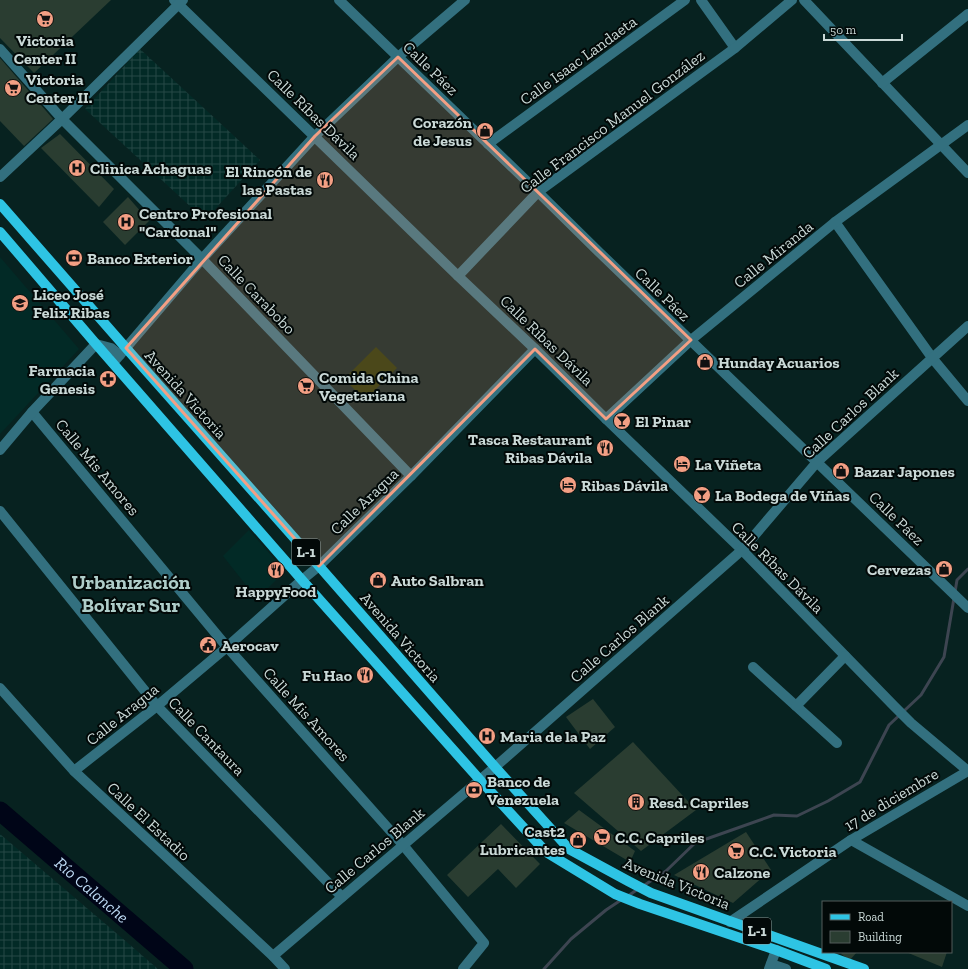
<svg xmlns="http://www.w3.org/2000/svg" width="968" height="969" font-family="'Zilla Slab',serif">
<style>
.built{fill:#022a26}
.industrial{fill:url(#industrial-grid)}
.green{fill:#213200}
.lines{fill:none;stroke-linecap:round;stroke-linejoin:round}
.stream{stroke:#3d4551;stroke-width:3}
.river{stroke:#000517;stroke-width:19}
.building{fill:#2a3d31}
.minor{stroke:#33707f;stroke-width:10}
.major{stroke:#2ec4e4;stroke-width:10}
.marked{fill:#f39f84;fill-opacity:0.2;stroke:#f39f84;stroke-width:3;stroke-linejoin:round}
.labels{text-anchor:middle;stroke-width:4;stroke-linejoin:round;paint-order:stroke}
.shield{fill:#020908;stroke:#8e9b99;stroke-width:1}
.shield-label{font-size:15px;font-weight:bold;fill:#cad9d7}
.poi-label{font-size:16px;font-weight:bold;fill:#cad9d7;stroke:#020908;text-anchor:start}
.street-label{font-size:16px;fill:#cad9d7;stroke:#020908}
.water-label{font-size:17px;font-style:italic;fill:#bddaf4;stroke:#020908}
.district-label{font-size:20px;font-weight:bold;fill:#afcdc9;stroke:#020908}
</style>
<defs>
<pattern id="industrial-grid" width="8" height="8" patternUnits="userSpaceOnUse"><rect width="8" height="8" fill="#022a26"/><path d="M0 4h8M4 0v8" fill="none" stroke="#264845"/></pattern>
</defs>
<rect width="100%" height="100%" fill="#072220"/>
<g class="built">
<polygon points="0,257 79,349 0,434"/>
<polygon points="249,530 285,571 257,599 223,556"/>
</g>
<g class="industrial">
<polygon points="140,49 260,160 205,220 85,109"/>
<polygon points="0,834 122,938 158,969 0,969"/>
</g>
<polygon class="green" points="376,347 397,368 365,400 344,379"/>
<g class="lines">
<g class="stream">
<polyline points="955,592 957,580 968,569"/>
<polyline points="643,886 666,871 695,843 774,815 797,816 828,801 860,782 889,725 921,695 944,657 954,598"/>
<polyline points="628,896 638,889"/>
<polyline points="544,969 571,939 606,910 621,900"/>
</g>
<path class="river" id="s1" d="M0 811 184 969"/>
</g>
<g class="building">
<polygon points="0,0 111,0 34,73 0,38"/>
<polygon points="0,58 53,119 24,146 0,121"/>
<polygon points="60,134 114,189 99,207 41,148"/>
<polygon points="128,197 149,221 125,245 103,222"/>
<polygon points="593,699 615,727 590,749 566,717"/>
<polygon points="633,742 696,810 641,851 574,793"/>
<polygon points="579,810 635,851 630,862 564,823"/>
<polygon points="501,824 540,864 516,888 498,869 468,897 447,875"/>
<polygon points="746,832 771,870 733,903 674,875"/>
<polygon points="843,952 857,952 850,960 841,954"/>
<polygon points="906,952 947,952 942,967"/>
</g>
<g class="lines">
<g class="minor">
<polyline points="174,0 458,276 535,349 606,419 742,550 894,706 911,723 968,771"/>
<polyline points="339,0 538,192 600,253 968,608"/>
<polyline points="701,0 735,48"/>
<polyline points="804,0 968,173"/>
<polyline points="0,49 62,119 202,259 411,476"/>
<polyline points="882,83 968,14"/>
<polyline points="488,144 685,0"/>
<polyline points="0,177 62,119 183,0"/>
<polyline points="835,222 933,359 968,401"/>
<polyline points="458,276 538,192 735,48 792,0"/>
<polyline points="113,363 202,259 315,136 398,57 465,0"/>
<polyline points="32,412 227,647 403,845 484,943 463,969"/>
<polyline points="606,419 691,340 835,222 968,125"/>
<polyline points="0,450 32,412 96,344 111,348 120,355"/>
<polyline points="0,511 157,706 342,897"/>
<polyline points="753,667 837,743"/>
<polyline points="0,688 74,771 273,956 285,969"/>
<polyline points="796,706 845,656"/>
<polyline points="74,771 157,706 227,647 302,580 319,566 411,476 535,349"/>
<polyline points="851,840 968,906"/>
<polyline points="730,922 851,840 968,771"/>
<polyline points="273,956 495,767 742,550 817,462 968,326"/>
<polyline points="771,964 786,969"/>
<polyline points="769,969 776,950"/>
</g>
<g class="major">
<polyline points="0,204 126,348 319,566 495,767 569,849 628,881 651,893 864,969"/>
<polyline points="0,232 96,344 302,580 480,780 546,852 615,894 640,904 776,950 826,969"/>
</g>
</g>
<path class="marked" d="M398 57 691 340 606 419 535 349 319 566 126 348 315 136Z"/>
<defs>
<g id="supermarket-disc" transform="scale(0.9)"><circle r="9.5" fill="#f39f84" stroke="#020908"/><path d="M-6-5.5h2.5l.6 2H6L4.5 2H-2.5L-4.4-4H-6ZM-1.5 3.2a1.3 1.3 0 1 0 .1 0ZM3 3.2a1.3 1.3 0 1 0 .1 0Z" fill="#111"/></g>
<g id="shop-disc" transform="scale(0.9)"><circle r="9.5" fill="#f39f84" stroke="#020908"/><path d="M-5-2.5h2.3a2.7 3.5 0 0 1 5.4 0H5L5.5 6h-11ZM-1.5-2.5h3a1.5 2.3 0 0 0-3 0Z" fill="#111"/></g>
<g id="hospital-disc" transform="scale(0.9)"><circle r="9.5" fill="#f39f84" stroke="#020908"/><path d="M-5-5h3v3.5h4V-5h3V5h-3V1.5h-4V5h-3Z" fill="#111"/></g>
<g id="restaurant-disc" transform="scale(0.9)"><circle r="9.5" fill="#f39f84" stroke="#020908"/><path d="M-5-6h1v4h1v-4h1v4h1v-4h1v5L-1.5 .5V6h-2V.5L-5-1ZM5-6V6H3V1.5H1.5Q1.5-4 5-6Z" fill="#111"/></g>
<g id="bank-disc" transform="scale(0.9)"><circle r="9.5" fill="#f39f84" stroke="#020908"/><path d="M-6-4H6V4H-6ZM0-2.3a2.3 2.3 0 1 0 0 4.6a2.3 2.3 0 1 0 0-4.6Z" fill="#111"/></g>
<g id="school-disc" transform="scale(0.9)"><circle r="9.5" fill="#f39f84" stroke="#020908"/><path d="M0-5L7-2L0 1L-7-2ZM-4 1L0 2.5L4 1V4Q0 6-4 4Z" fill="#111"/></g>
<g id="pharmacy-disc" transform="scale(0.9)"><circle r="9.5" fill="#f39f84" stroke="#020908"/><path d="M-2-6h4v4h4v4h-4v4h-4v-4h-4v-4h4Z" fill="#111"/></g>
<g id="bar-disc" transform="scale(0.9)"><circle r="9.5" fill="#f39f84" stroke="#020908"/><path d="M-6-5H6L.8 .8V4.5H3.5V6h-7V4.5H-.8V.8Z" fill="#111"/></g>
<g id="hotel-disc" transform="scale(0.9)"><circle r="9.5" fill="#f39f84" stroke="#020908"/><path d="M-6-4.5h1.5V1H6V5H4.5V3h-9V5H-6ZM-4 0a1.8 1.8 0 1 1 3.6 0ZM.5 0V-2.5h3Q6-2.5 6 0Z" fill="#111"/></g>
<g id="civic-disc" transform="scale(0.9)"><circle r="9.5" fill="#f39f84" stroke="#020908"/><path d="M-.6-6.5H3V-4.5H.6V-3L4-1V1h2V6H-6V1h2V-1L-.6-3ZM-1.2 2.5V6h2.4V2.5Z" fill="#111"/></g>
<g id="building-disc" transform="scale(0.9)"><circle r="9.5" fill="#f39f84" stroke="#020908"/><path d="M-4-6H4V6H1V3H-1V6H-4ZM-2.5-4.3h1.7v1.8h-1.7ZM.8-4.3h1.7v1.8H.8ZM-2.5-1h1.7V.8h-1.7ZM.8-1h1.7V.8H.8Z" fill="#111"/></g>
</defs>
<g fill-rule="evenodd">
<use href="#supermarket-disc" x="45" y="19"/>
<use href="#supermarket-disc" x="13" y="88"/>
<use href="#shop-disc" x="485" y="131"/>
<use href="#hospital-disc" x="77" y="168"/>
<use href="#restaurant-disc" x="325" y="180"/>
<use href="#hospital-disc" x="126" y="222"/>
<use href="#bank-disc" x="74" y="258"/>
<use href="#school-disc" x="20" y="303"/>
<use href="#shop-disc" x="705" y="362"/>
<use href="#pharmacy-disc" x="108" y="379"/>
<use href="#supermarket-disc" x="306" y="386"/>
<use href="#bar-disc" x="622" y="421"/>
<use href="#restaurant-disc" x="605" y="448"/>
<use href="#hotel-disc" x="682" y="464"/>
<use href="#shop-disc" x="841" y="471"/>
<use href="#hotel-disc" x="568" y="485"/>
<use href="#bar-disc" x="702" y="495"/>
<use href="#shop-disc" x="944" y="569"/>
<use href="#restaurant-disc" x="276" y="570"/>
<use href="#shop-disc" x="378" y="580"/>
<use href="#civic-disc" x="208" y="645"/>
<use href="#restaurant-disc" x="365" y="675"/>
<use href="#hospital-disc" x="487" y="736"/>
<use href="#bank-disc" x="474" y="790"/>
<use href="#building-disc" x="636" y="802"/>
<use href="#supermarket-disc" x="602" y="837"/>
<use href="#shop-disc" x="578" y="840"/>
<use href="#supermarket-disc" x="736" y="851"/>
<use href="#restaurant-disc" x="701" y="872"/>
</g>
<g class="labels">
<g class="shield">
<rect x="292" y="539" width="28" height="26" rx="3"/>
<rect x="743" y="918" width="28" height="26" rx="3"/>
</g>
<g class="shield-label">
<text x="306" y="557">L-1</text>
<text x="757" y="936">L-1</text>
</g>
<g class="poi-label">
<text x="45" y="46" text-anchor="middle">Victoria<tspan x="45" dy="18">Center II</tspan></text>
<text x="26" y="85">Victoria<tspan x="26" dy="18">Center II.</tspan></text>
<text x="472" y="128" text-anchor="end">Corazón<tspan x="472" dy="18">de Jesus</tspan></text>
<text x="90" y="174">Clinica Achaguas</text>
<text x="312" y="177" text-anchor="end">El Rincón de<tspan x="312" dy="18">las Pastas</tspan></text>
<text x="139" y="219">Centro Profesional<tspan x="139" dy="18">"Cardonal"</tspan></text>
<text x="87" y="264">Banco Exterior</text>
<text x="33" y="300">Liceo José<tspan x="33" dy="18">Felix Ribas</tspan></text>
<text x="718" y="368">Hunday Acuarios</text>
<text x="95" y="376" text-anchor="end">Farmacia<tspan x="95" dy="18">Genesis</tspan></text>
<text x="319" y="383">Comida China<tspan x="319" dy="18">Vegetariana</tspan></text>
<text x="635" y="427">El Pinar</text>
<text x="592" y="445" text-anchor="end">Tasca Restaurant<tspan x="592" dy="18">Ribas Dávila</tspan></text>
<text x="695" y="470">La Viñeta</text>
<text x="854" y="477">Bazar Japones</text>
<text x="581" y="491">Ribas Dávila</text>
<text x="715" y="501">La Bodega de Viñas</text>
<text x="931" y="575" text-anchor="end">Cervezas</text>
<text x="391" y="586">Auto Salbran</text>
<text x="276" y="597" text-anchor="middle">HappyFood</text>
<text x="221" y="651">Aerocav</text>
<text x="352" y="681" text-anchor="end">Fu Hao</text>
<text x="500" y="742">Maria de la Paz</text>
<text x="487" y="787">Banco de<tspan x="487" dy="18">Venezuela</tspan></text>
<text x="649" y="808">Resd. Capriles</text>
<text x="565" y="837" text-anchor="end">Cast2<tspan x="565" dy="18">Lubricantes</tspan></text>
<text x="615" y="843">C.C. Capriles</text>
<text x="749" y="857">C.C. Victoria</text>
<text x="714" y="878">Calzone</text>
</g>
<g class="street-label">
<text transform="translate(578 60) rotate(-36)" y="6">Calle Isaac Landaeta</text>
<text transform="translate(431 68) rotate(44)" y="6">Calle Páez</text>
<text transform="translate(314 114) rotate(44)" y="6">Calle Ríbas Dávila</text>
<text transform="translate(612 121) rotate(-37)" y="6">Calle Francisco Manuel González</text>
<text transform="translate(773 254) rotate(-39)" y="6">Calle Miranda</text>
<text transform="translate(257 294) rotate(46)" y="6">Calle Carabobo</text>
<text transform="translate(663 294) rotate(44)" y="6">Calle Páez</text>
<text transform="translate(547 340) rotate(44)" y="6">Calle Ríbas Dávila</text>
<text transform="translate(186 394) rotate(48)" y="6">Avenida Victoria</text>
<text transform="translate(850 413) rotate(-43)" y="6">Calle Carlos Blank</text>
<text transform="translate(98 467) rotate(50)" y="6">Calle Mis Amores</text>
<text transform="translate(364 501) rotate(-44)" y="6">Calle Aragua</text>
<text transform="translate(897 518) rotate(44)" y="6">Calle Páez</text>
<text transform="translate(778 567) rotate(45)" y="6">Calle Ríbas Dávila</text>
<text transform="translate(401 637) rotate(49)" y="6">Avenida Victoria</text>
<text transform="translate(619 638) rotate(-41)" y="6">Calle Carlos Blank</text>
<text transform="translate(122 714) rotate(-39)" y="6">Calle Aragua</text>
<text transform="translate(307 714) rotate(48)" y="6">Calle Mis Amores</text>
<text transform="translate(207 736) rotate(46)" y="6">Calle Cantaura</text>
<text transform="translate(891 799) rotate(-31)" y="6">17 de diciembre</text>
<text transform="translate(149 821) rotate(43)" y="6">Calle El Estadio</text>
<text transform="translate(374 850) rotate(-40)" y="6">Calle Carlos Blank</text>
<text transform="translate(677 883) rotate(22)" y="6">Avenida Victoria</text>
</g>
<g class="water-label">
<text dy="6" stroke="none"><textPath href="#s1" startOffset="121">Río Calanche</textPath></text>
</g>
<g class="district-label">
<text x="131" y="589">Urbanización<tspan x="131" dy="23">Bolívar Sur</tspan></text>
</g>
</g>
<rect x="822" y="901" width="130" height="52" fill="#020908" stroke="#525c5b"/>
<rect x="830" y="914" width="20" height="6" fill="#2ec4e4" stroke="#525c5b"/>
<text x="858" y="921" font-size="12" fill="#cad9d7">Road</text>
<rect x="830" y="931" width="20" height="12" fill="#2a3d31" stroke="#525c5b"/>
<text x="858" y="941" font-size="12" fill="#cad9d7">Building</text>
<path d="M824 34v6h78v-6" fill="none" stroke="#cad9d7" stroke-width="2"/>
<text x="830" y="34" font-size="12" fill="#cad9d7" stroke="#020908" stroke-width="3" paint-order="stroke">50 m</text>
</svg>
